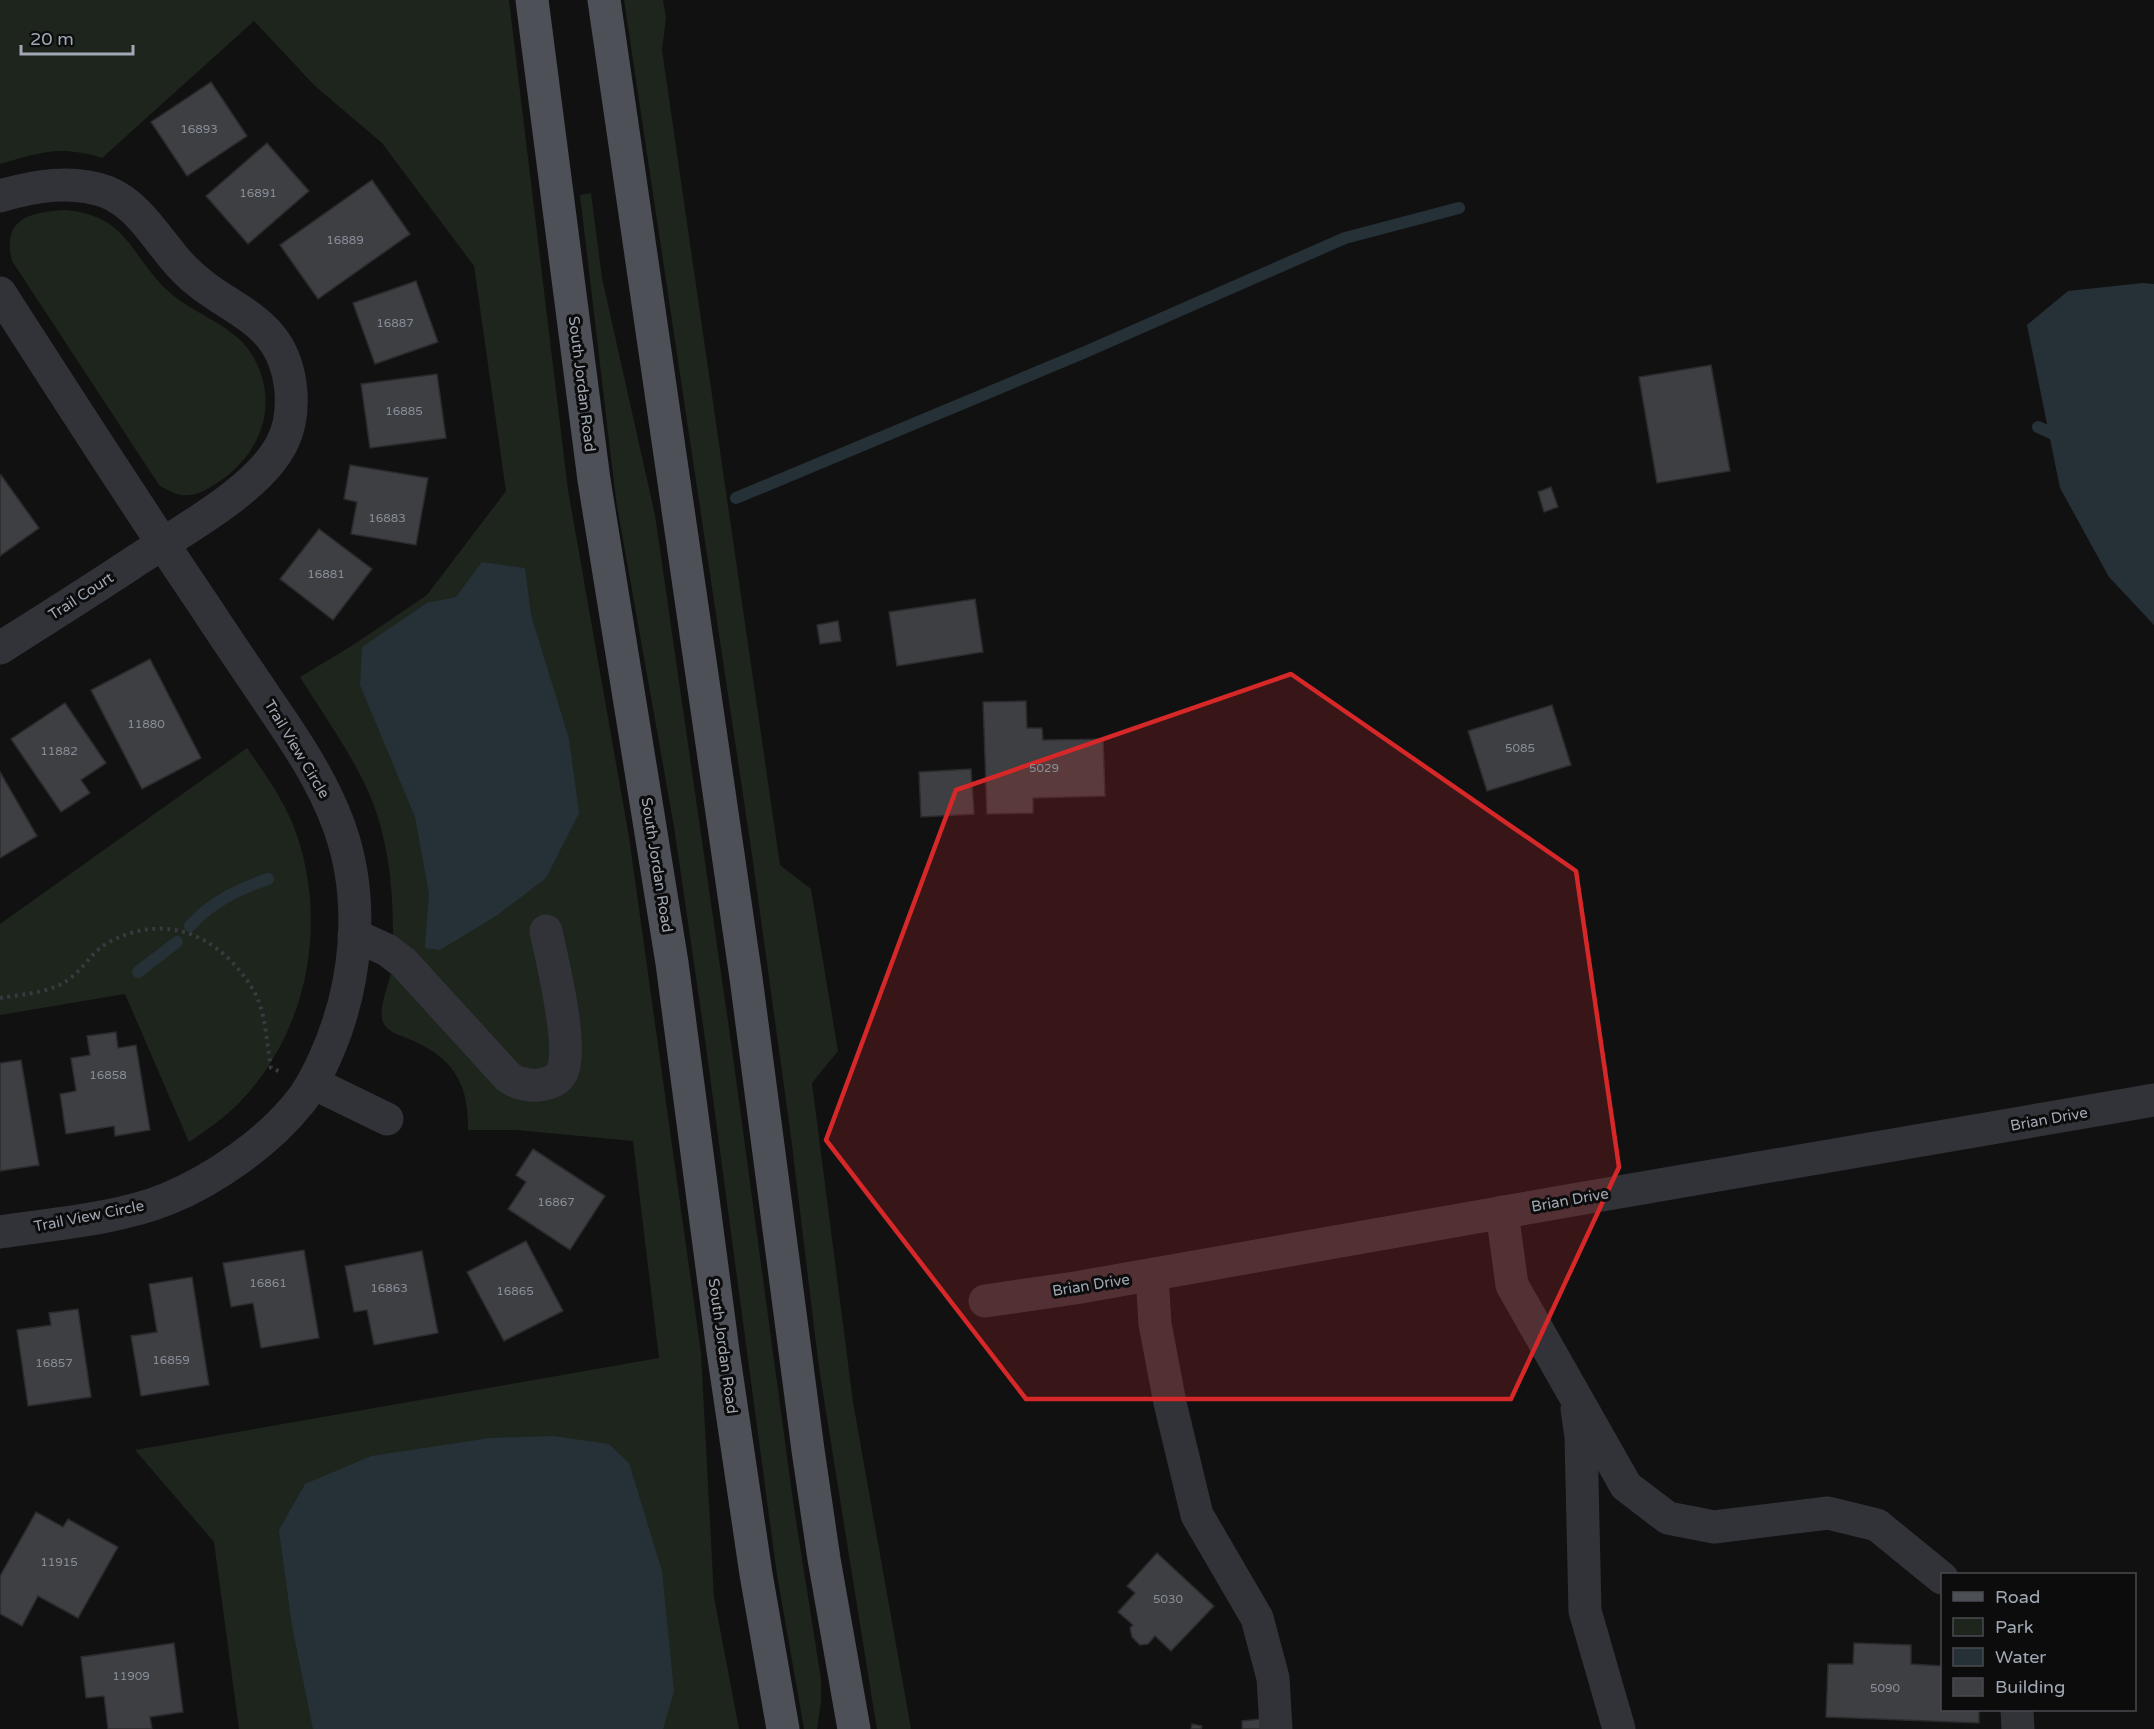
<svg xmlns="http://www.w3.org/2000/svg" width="2154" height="1729" font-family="'Varela Round',sans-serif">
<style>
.green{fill:#1d251d}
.water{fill:#263137}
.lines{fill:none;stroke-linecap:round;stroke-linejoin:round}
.stream{stroke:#263137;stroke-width:12}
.building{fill:#3d3f42;stroke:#2b2b2e;stroke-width:1.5}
.path{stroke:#373a3f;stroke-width:4;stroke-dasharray:3 4.5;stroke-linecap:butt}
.minor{stroke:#313338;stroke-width:33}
.major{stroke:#4d5057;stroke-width:33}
.marked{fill:#d62828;fill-opacity:0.2;stroke:#d62828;stroke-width:4.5;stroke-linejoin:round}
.labels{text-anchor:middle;stroke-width:6;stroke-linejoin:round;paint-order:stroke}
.number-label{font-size:12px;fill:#888e98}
.street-label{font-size:15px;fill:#a1a9b4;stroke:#0c0c0d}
</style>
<rect width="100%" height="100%" fill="#111112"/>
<g class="green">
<path d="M0 0H509L568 490 629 837 701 1353 714 1597 739 1729H239L214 1542 135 1450 659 1358 633 1141 516 1130H468C469 1082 452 1057 409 1039 399 1035 387 1032 383 1022 378 1009 387 990 390 977 392 963 394 946 393 932 393 886 388 841 371 798 353 755 324 716 300 677L353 645 427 595 506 491 474 266 382 143 315 86 254 21 102 158C60 145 42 152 0 164Z"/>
<polygon points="624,0 663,0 666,18 662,50 780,865 811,889 838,1051 812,1083 853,1402 911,1729 877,1729 872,1699 819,1368 791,1137 752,855"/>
<polygon points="591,193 602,278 655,515 732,1049 793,1501 821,1679 821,1702 817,1729 804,1729 777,1575 704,1032 674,827 616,500 580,195"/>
<path d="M67 210C128 217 129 253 166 289 192 315 236 324 254 358 280 406 260 455 217 483 194 498 182 500 159 485L12 261C1 217 32 212 67 210Z"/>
<path d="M247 748C263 771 281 796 292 822 330 916 310 1030 239 1103 224 1118 207 1130 189 1142L125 994 0 1015V924Z"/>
</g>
<g class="water">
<polygon points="2143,283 2154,284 2154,625 2109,577 2060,488 2027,325 2068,291"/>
<polygon points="482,562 525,568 531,615 569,739 579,813 546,878 496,916 440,950 425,948 429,893 415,817 360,685 362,647 427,603 456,597"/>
<polygon points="553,1436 609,1444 629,1463 662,1571 674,1691 663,1729 313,1729 292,1626 279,1530 305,1484 371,1456 490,1438"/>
</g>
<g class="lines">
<g class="stream">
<polyline points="2038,427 2062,438"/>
<polyline points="736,498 1083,353 1345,238 1459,208"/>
<path d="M190 926C211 902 239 889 268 879"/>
<polyline points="138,972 177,942"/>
</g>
</g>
<g class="building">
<polygon points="211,82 247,136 187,176 151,122"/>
<polygon points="267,143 309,191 248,244 206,196"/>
<polygon points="372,180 410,234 318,299 280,245"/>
<polygon points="416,281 438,342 375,364 353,303"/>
<polygon points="1711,365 1730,471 1657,483 1639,377"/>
<polygon points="437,374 446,438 370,448 361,384"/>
<polygon points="350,465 428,478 416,545 351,534 357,502 344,499"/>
<polygon points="1,475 39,528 0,556 0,476"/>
<polygon points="1551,487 1558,507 1544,512 1538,492"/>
<polygon points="319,529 372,569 333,620 280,579"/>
<polygon points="975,599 983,652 897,666 889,612"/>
<polygon points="838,621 841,641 820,644 817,625"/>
<polygon points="150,659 201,758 142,789 91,690"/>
<polygon points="1026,701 1027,728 1042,728 1043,740 1103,739 1105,796 1033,798 1033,813 987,814 983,702"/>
<polygon points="65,703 106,763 81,780 90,793 61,812 11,739"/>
<polygon points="1552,705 1571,765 1487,791 1468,731"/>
<polygon points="971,769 974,814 921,817 919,772"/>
<polygon points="0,772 37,836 0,858"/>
<polygon points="116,1032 118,1048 136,1045 150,1130 115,1136 114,1126 66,1134 60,1094 76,1091 71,1058 90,1055 87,1036"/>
<polygon points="21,1060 39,1165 0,1171 0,1063"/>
<polygon points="533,1149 605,1196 570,1250 508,1209 526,1182 516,1175"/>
<polygon points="526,1241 563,1311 504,1341 467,1272"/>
<polygon points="304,1250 319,1338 261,1348 253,1303 231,1307 223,1263"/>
<polygon points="422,1251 438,1333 374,1345 367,1310 354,1312 345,1266"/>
<polygon points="192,1277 209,1385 141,1396 131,1336 157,1332 149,1284"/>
<polygon points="78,1309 91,1397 28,1406 17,1330 51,1325 49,1313"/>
<polygon points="36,1512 63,1527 68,1519 118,1547 78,1618 38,1596 22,1626 0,1614 0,1576"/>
<polygon points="1157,1553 1214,1606 1171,1651 1155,1636 1148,1644 1140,1645 1132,1637 1130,1628 1133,1625 1118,1612 1135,1593 1127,1586"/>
<polygon points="174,1643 183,1712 150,1717 152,1729 108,1729 104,1696 86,1698 81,1657"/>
<polygon points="1854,1643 1911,1645 1911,1664 1942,1666 1942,1710 1979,1710 1979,1723 1826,1717 1828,1664 1853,1664"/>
<polygon points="1260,1719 1261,1729 1242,1729 1242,1721"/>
<polygon points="1192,1724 1202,1726 1201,1729 1191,1729"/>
</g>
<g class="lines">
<path class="path" d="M0 998C24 994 54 993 73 976 86 965 94 950 109 942 153 919 195 926 230 960 241 971 250 983 257 997 266 1018 267 1045 271 1068L279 1071"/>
<g class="minor">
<path d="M0 196C34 186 72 179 107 192 141 206 158 242 183 268 226 313 285 315 291 392 292 408 290 427 283 441 262 488 180 532 137 560 92 590 46 619 0 648"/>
<path d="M0 293C67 397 134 502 204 605 226 639 249 672 271 705 297 743 323 782 339 826 366 901 357 988 324 1060 317 1075 310 1090 299 1103 268 1142 214 1180 167 1199 118 1219 53 1224 0 1232"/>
<path d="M354 935 387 950 404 963 508 1077C511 1079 516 1082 520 1083 532 1087 555 1086 562 1072 574 1046 552 961 546 931"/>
<polyline points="313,1083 387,1119"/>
<polyline points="1502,1212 1512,1285 1626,1486 1668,1518 1714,1527 1828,1513 1877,1525 1942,1578"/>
<polyline points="1152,1275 1155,1324 1170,1403 1197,1515 1257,1618 1273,1678 1276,1729"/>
<polyline points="985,1301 1075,1288 1567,1201 2154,1100"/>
<polyline points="1577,1409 1581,1437 1585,1611 1619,1729"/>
<polyline points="2017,1710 2018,1729"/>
</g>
<g class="major">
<polyline points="532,0 594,480 672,963 723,1351 756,1574 783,1729"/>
<polyline points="604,0 746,978 808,1450 824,1559 854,1729"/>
</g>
</g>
<path class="marked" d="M1291 674 1576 871 1619 1167 1511 1399H1026L826 1140 956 790Z"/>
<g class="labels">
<g class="number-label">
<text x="199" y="133">16893</text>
<text x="258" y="197">16891</text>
<text x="345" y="244">16889</text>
<text x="395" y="327">16887</text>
<text x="404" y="415">16885</text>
<text x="387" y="522">16883</text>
<text x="326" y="578">16881</text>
<text x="146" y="728">11880</text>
<text x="1520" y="752">5085</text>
<text x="59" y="755">11882</text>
<text x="1044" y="772">5029</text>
<text x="108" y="1079">16858</text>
<text x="556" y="1206">16867</text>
<text x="268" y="1287">16861</text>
<text x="389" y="1292">16863</text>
<text x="515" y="1295">16865</text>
<text x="171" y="1364">16859</text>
<text x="54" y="1367">16857</text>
<text x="59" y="1566">11915</text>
<text x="1168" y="1603">5030</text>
<text x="131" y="1680">11909</text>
<text x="1885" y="1692">5090</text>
</g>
<g class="street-label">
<text transform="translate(582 384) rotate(83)" y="5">South Jordan Road</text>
<text transform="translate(81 596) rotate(-33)" y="5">Trail Court</text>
<text transform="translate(297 749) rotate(59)" y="5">Trail View Circle</text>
<text transform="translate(657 865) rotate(81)" y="5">South Jordan Road</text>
<text transform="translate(2049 1119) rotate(-10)" y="5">Brian Drive</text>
<text transform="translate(1570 1200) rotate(-10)" y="5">Brian Drive</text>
<text transform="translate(89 1216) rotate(-11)" y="5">Trail View Circle</text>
<text transform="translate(1091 1285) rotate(-9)" y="5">Brian Drive</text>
<text transform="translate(723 1346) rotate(82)" y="5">South Jordan Road</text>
</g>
</g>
<rect x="1941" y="1573" width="195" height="138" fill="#0c0c0d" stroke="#484b50" stroke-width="1.5"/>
<rect x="1953" y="1592" width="30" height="9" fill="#4d5057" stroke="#484b50" stroke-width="1.5"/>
<text x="1995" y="1603" font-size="18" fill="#a1a9b4">Road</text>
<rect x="1953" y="1618" width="30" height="18" fill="#1d251d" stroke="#484b50" stroke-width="1.5"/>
<text x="1995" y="1633" font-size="18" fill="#a1a9b4">Park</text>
<rect x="1953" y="1648" width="30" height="18" fill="#263137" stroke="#484b50" stroke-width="1.5"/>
<text x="1995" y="1663" font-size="18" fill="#a1a9b4">Water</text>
<rect x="1953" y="1678" width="30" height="18" fill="#3d3f42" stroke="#484b50" stroke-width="1.5"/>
<text x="1995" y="1693" font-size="18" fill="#a1a9b4">Building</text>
<path d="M21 45v9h112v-9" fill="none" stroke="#a1a9b4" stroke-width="3"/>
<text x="30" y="45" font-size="18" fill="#a1a9b4" stroke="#0c0c0d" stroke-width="4.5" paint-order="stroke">20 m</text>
</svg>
